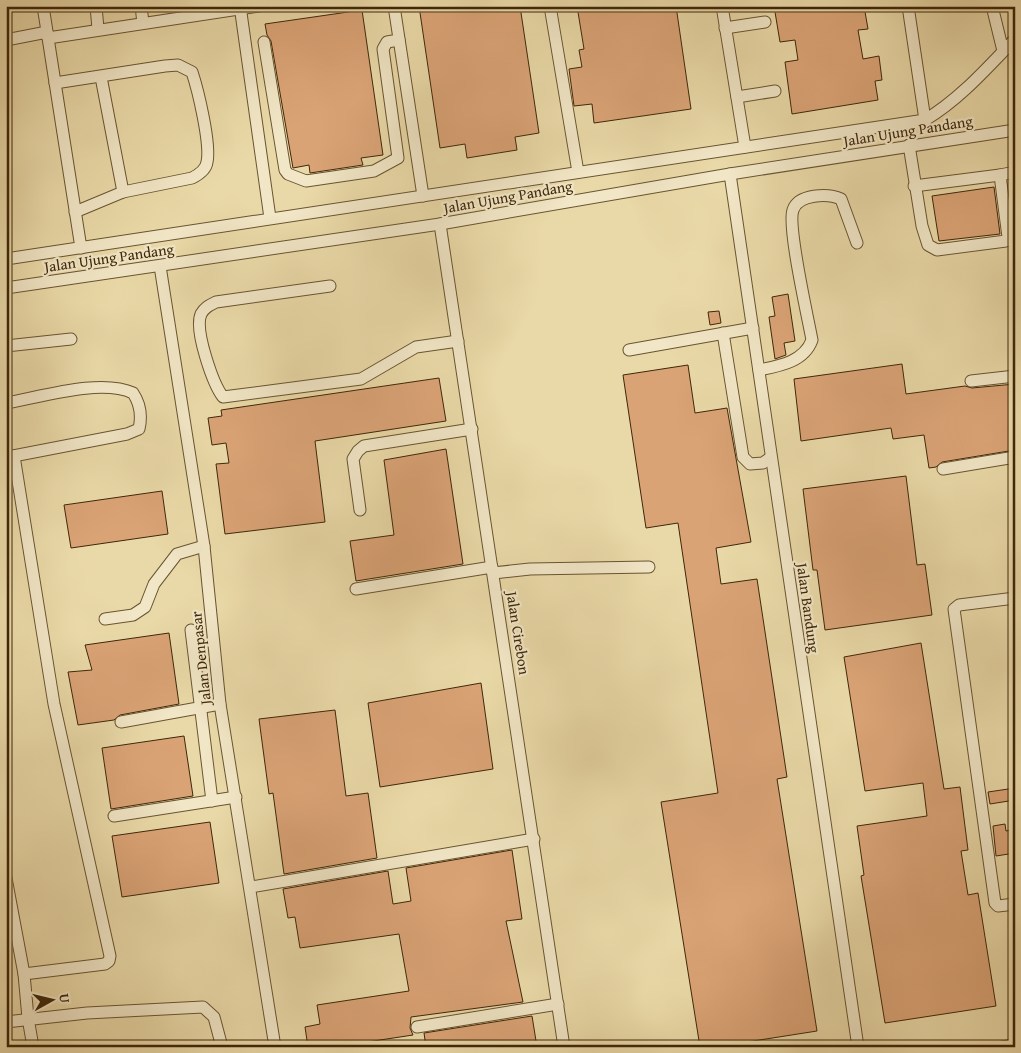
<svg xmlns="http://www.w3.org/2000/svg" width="1021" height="1053" font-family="'Gentium Book Plus',serif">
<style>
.building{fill:#daa376;stroke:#3e2709}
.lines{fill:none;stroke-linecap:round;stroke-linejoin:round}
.minor-casing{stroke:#695431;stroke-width:13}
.minor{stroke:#f1e6c6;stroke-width:11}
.labels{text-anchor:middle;stroke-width:4.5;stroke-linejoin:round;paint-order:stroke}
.street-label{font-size:15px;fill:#3e2709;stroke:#f1e6c6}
</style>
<rect width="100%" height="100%" fill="#ead9a8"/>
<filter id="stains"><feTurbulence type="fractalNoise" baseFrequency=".004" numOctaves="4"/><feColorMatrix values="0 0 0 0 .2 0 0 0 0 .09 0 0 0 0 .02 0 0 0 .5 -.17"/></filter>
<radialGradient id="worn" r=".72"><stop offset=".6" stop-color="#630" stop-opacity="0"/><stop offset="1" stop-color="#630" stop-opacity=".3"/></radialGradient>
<g class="building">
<polygon points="419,6 520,6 539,133 515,137 517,150 467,158 465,144 440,148"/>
<polygon points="577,6 676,6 691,109 594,123 592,104 574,106 569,69 582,67 579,50 584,49"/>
<polygon points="774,6 864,6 868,29 858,30 863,59 879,56 882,80 875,81 878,100 792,114 785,62 798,60 795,40 780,42"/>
<polygon points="362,10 383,155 361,158 363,165 310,173 309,165 293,168 271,41 267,35 265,24"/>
<polygon points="994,187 1000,234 939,241 932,196"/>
<polygon points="788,294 795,341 784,343 786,355 775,359 769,317 775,316 772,297"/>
<polygon points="719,311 721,323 710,325 708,312"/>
<polygon points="902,364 906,394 965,386 972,388 1015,384 1015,450 942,462 936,467 929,468 924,435 893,439 891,428 801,441 794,379"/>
<polygon points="688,365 695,413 727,408 751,542 716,548 721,584 757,579 787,777 777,779 817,1031 715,1047 700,1047 661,802 718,793 678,523 646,528 623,375"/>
<polygon points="439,378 446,421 315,441 325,522 225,534 216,464 229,463 226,443 212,445 208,418 222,416 221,410"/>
<polygon points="446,449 463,564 356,581 350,541 394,535 384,460"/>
<polygon points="906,476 917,565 925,564 932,615 825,630 817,570 813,570 803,489"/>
<polygon points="162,491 168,534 71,548 64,505"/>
<polygon points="169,633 179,704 120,715 114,720 78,725 68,672 92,670 85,645"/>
<polygon points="921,643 944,789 960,787 968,850 961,851 968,895 978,893 996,1006 885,1023 861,876 864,875 857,826 927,816 923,783 865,791 844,657"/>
<polygon points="481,683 493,769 380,787 368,703"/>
<polygon points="335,710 346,796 368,793 377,858 284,874 273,793 269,794 259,719"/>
<polygon points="184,736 193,796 111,809 102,748"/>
<polygon points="1015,788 1015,800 990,804 988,792"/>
<polygon points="210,822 219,883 122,897 112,836"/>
<polygon points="1005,824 1006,831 1015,829 1015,853 996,856 993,826"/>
<polygon points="512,850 522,919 506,921 523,1002 411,1017 410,1028 413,1035 334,1047 308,1047 305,1027 320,1024 317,1005 409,991 399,934 300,948 295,917 288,918 283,889 388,871 393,904 411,901 406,868"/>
<polygon points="532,1016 537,1047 426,1047 424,1033"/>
</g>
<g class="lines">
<g class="minor-casing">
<g id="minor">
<polyline points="43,6 81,248"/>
<polyline points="96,6 98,29"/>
<polyline points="141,6 143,23"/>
<polyline points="240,6 270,218"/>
<polyline points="394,6 423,196"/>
<polyline points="550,6 578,172"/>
<polyline points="722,6 745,147"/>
<polyline points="908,6 925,120"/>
<polyline points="992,6 1003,51"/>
<polyline points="725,28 765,22"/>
<polyline points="48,38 259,6"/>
<polyline points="6,40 47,32"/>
<polyline points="264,42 285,170 288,174 306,181 374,171 398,158 383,49 387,42 399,40"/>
<polyline points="101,77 123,192"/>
<path d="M55 83 165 66 178 65 192 72C198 90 211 144 207 162 206 170 198 175 192 178L123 192 75 212"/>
<polyline points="737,97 775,91"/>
<polyline points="909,145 922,226 928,245 937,250 1006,241 1008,237 1000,175 1015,172"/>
<polyline points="730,174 858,1047"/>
<polyline points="914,186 1000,175"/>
<polyline points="440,224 564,1047"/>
<path d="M6 259 925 120C960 99 987 68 1015 39"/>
<polyline points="160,266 204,546 220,704 275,1047"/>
<path d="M330 286 216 302C210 305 205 307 201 314 194 330 213 384 223 397L361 379 416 347 458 341"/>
<polyline points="6,288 440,224 730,174 1015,130"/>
<polyline points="723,333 743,457 750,464 763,463 770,458"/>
<polyline points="6,346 71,339"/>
<polyline points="629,350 753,328"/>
<path d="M759 370C779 366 804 362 812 340 808 318 787 226 793 210 798 194 828 193 841 199L857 243"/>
<polyline points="971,381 1015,376"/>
<path d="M6 403C41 397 101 378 133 393 141 405 142 416 139 429L127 434 8 457"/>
<polyline points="14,456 54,704 110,956 109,961 105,964 24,974 28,1018 33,1047"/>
<polyline points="943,469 1015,457"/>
<polyline points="360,510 353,459 358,451 364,446 472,429"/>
<polyline points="493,573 530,569 649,567"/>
<polyline points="356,589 492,567"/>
<polyline points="1015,598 959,605 954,609 995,903 998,906 1015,904"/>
<polyline points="105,619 133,615 145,607 154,584 177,554 204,546"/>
<polyline points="191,630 212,801"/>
<polyline points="121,722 220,704"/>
<polyline points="114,816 236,797"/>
<polyline points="6,878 24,974"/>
<polyline points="251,887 534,839"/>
<polyline points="6,1022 87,1013 203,1007 214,1017 222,1047"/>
<polyline points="417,1027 558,1004"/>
<polyline points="1002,1047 1015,1045"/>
</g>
</g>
<use href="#minor" class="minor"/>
</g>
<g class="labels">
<g class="street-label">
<text transform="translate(908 131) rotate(-9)" y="5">Jalan Ujung Pandang</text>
<text transform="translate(508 197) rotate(-10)" y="5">Jalan Ujung Pandang</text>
<text transform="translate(109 258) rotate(-8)" y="5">Jalan Ujung Pandang</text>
<text transform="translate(808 608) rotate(82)" y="5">Jalan Bandung</text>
<text transform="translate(518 633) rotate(81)" y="5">Jalan Cirebon</text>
<text transform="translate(201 658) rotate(-96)" y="5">Jalan Denpasar</text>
</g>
</g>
<rect width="1021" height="1053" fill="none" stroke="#ead9a8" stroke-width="25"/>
<rect x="8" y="8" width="1006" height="1038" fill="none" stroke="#3e2709" stroke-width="2.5"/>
<rect x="12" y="12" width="996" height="1028" fill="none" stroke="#3e2709"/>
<g transform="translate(52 1000) rotate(82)" stroke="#f1e6c6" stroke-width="4" paint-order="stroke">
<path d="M0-4L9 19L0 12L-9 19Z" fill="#3e2709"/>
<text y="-8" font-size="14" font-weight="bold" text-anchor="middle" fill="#3e2709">U</text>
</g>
<rect width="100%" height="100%" filter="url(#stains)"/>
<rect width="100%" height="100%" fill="url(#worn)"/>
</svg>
